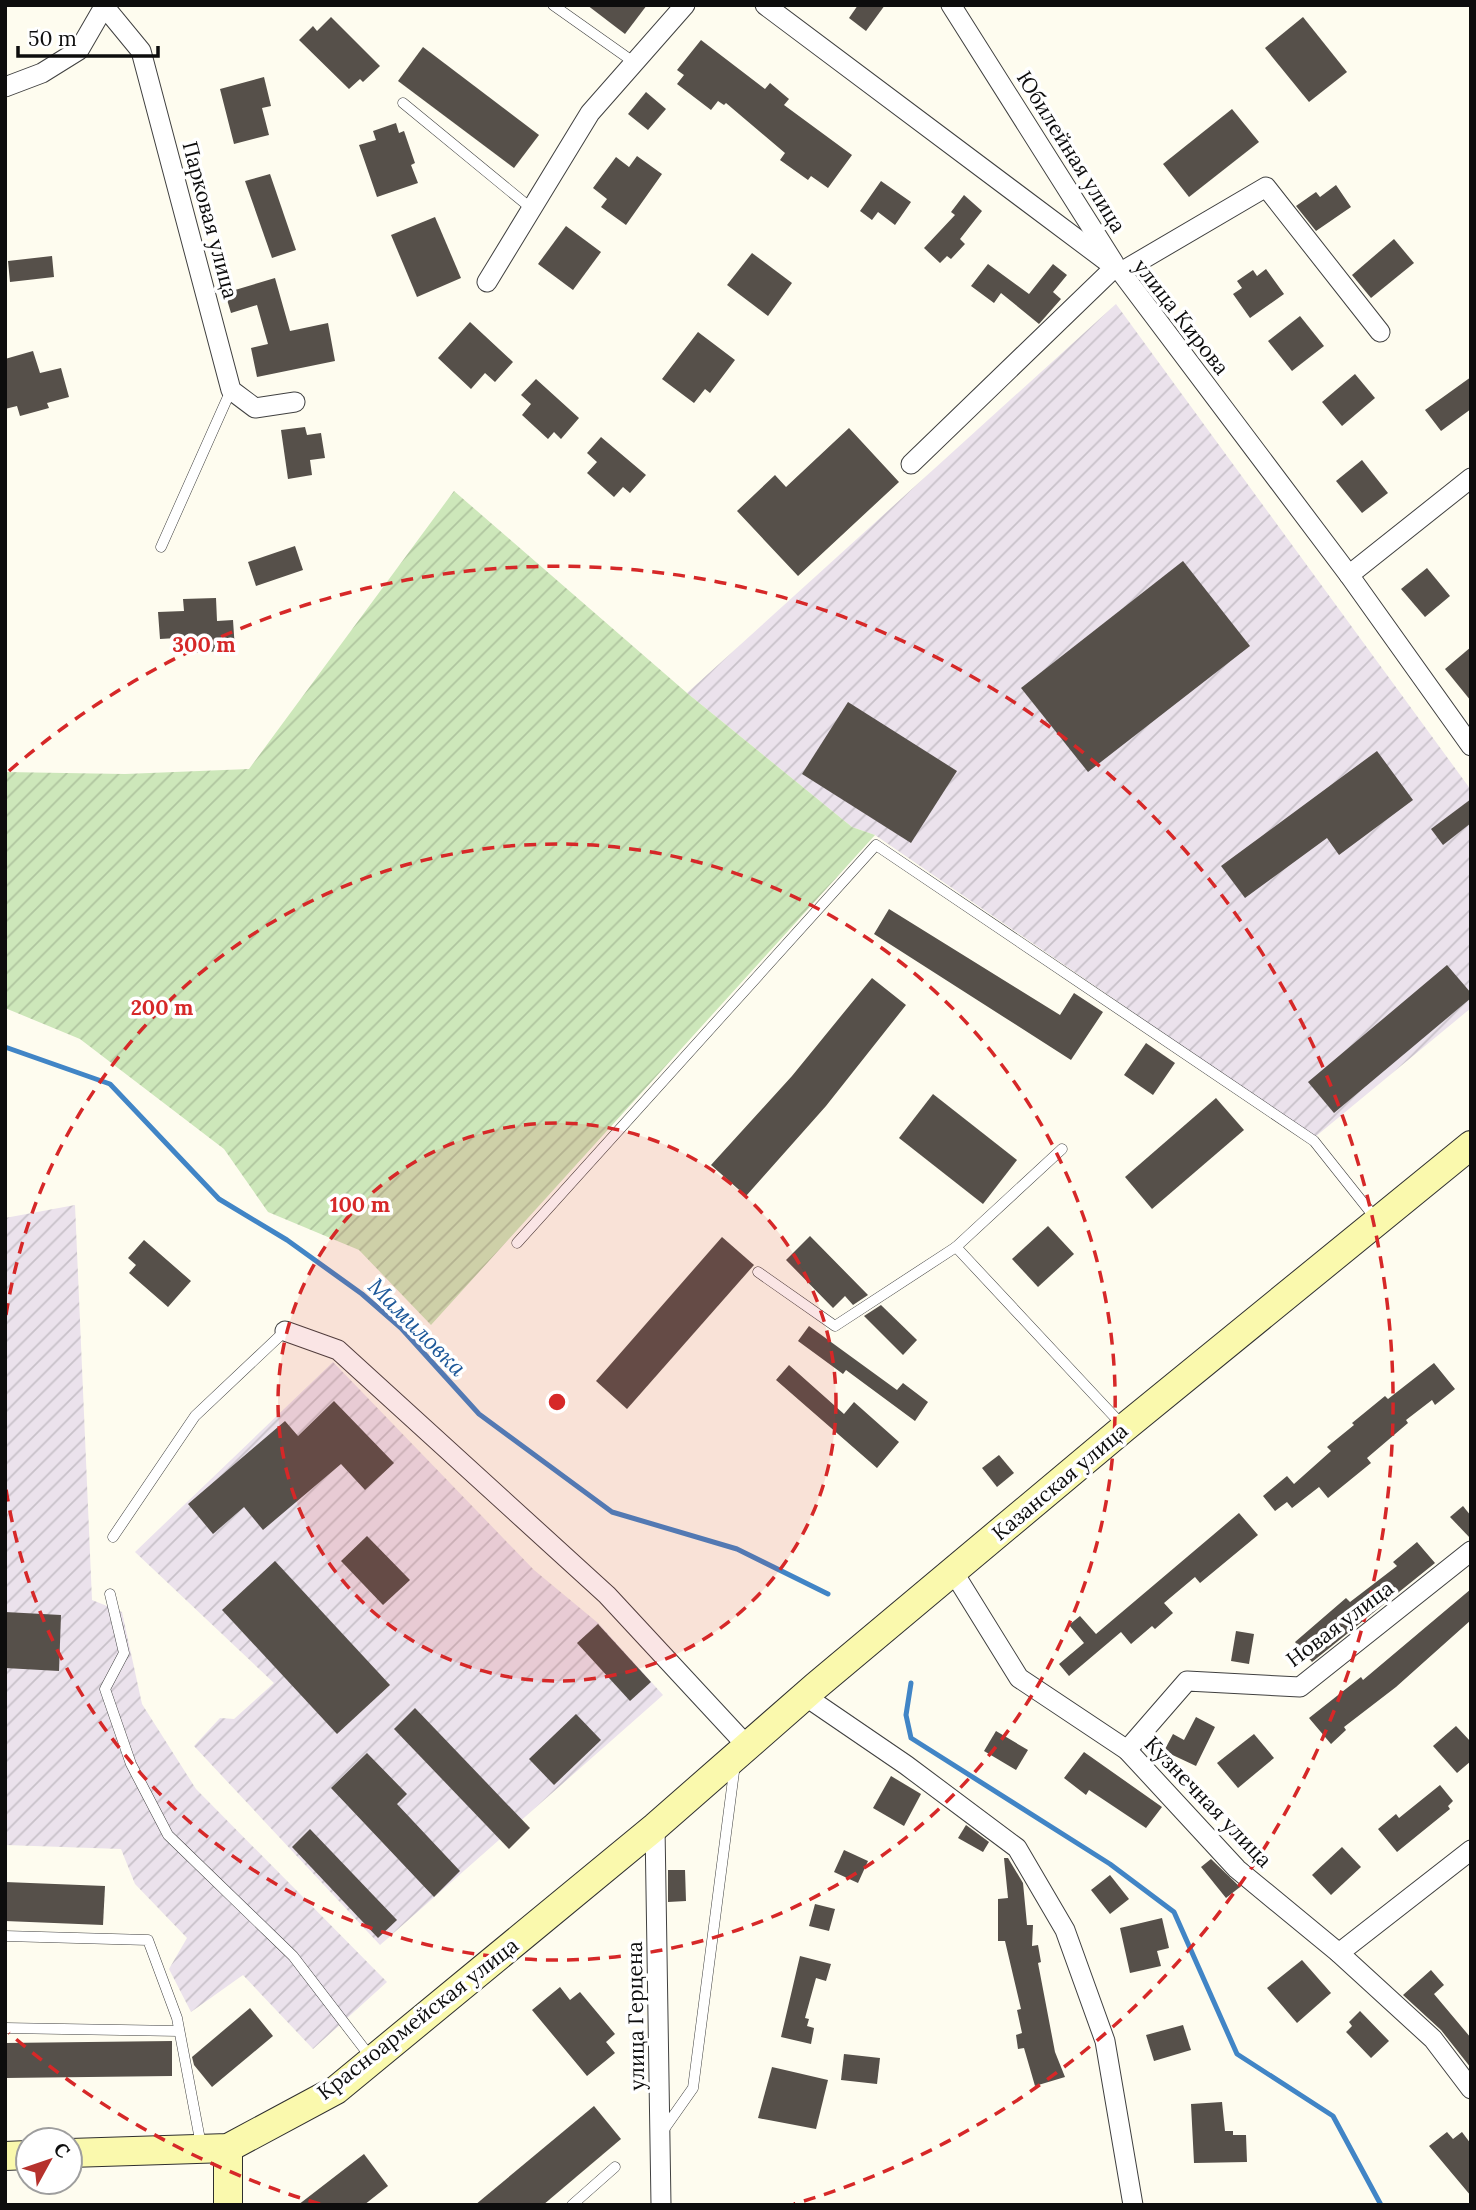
<svg xmlns="http://www.w3.org/2000/svg" width="1476" height="2210" font-family="Lora,serif">
<style>
.industrial{fill:url(#industrial-furrows)}
.garden{fill:url(#garden-furrows)}
.lines{fill:none;stroke-linecap:round;stroke-linejoin:round}
.stream{stroke:#4185c6;stroke-width:5}
.building{fill:#56504a}
.lane-casing{stroke:#404040;stroke-width:11}
.street-casing{stroke:#404040;stroke-width:21}
.secondary-casing{stroke:#2f2f2f;stroke-width:30}
.lane{stroke:#fff;stroke-width:10}
.street{stroke:#fff;stroke-width:19}
.secondary{stroke:#faf9ad;stroke-width:28}
.ring{fill:none;stroke:#d62828;stroke-width:3.5;stroke-dasharray:12 9}
.labels{text-anchor:middle;stroke-width:7;stroke-linejoin:round;paint-order:stroke}
.street-label{font-size:21px;fill:#0d0d0d;stroke:#fff}
.water-label{font-size:23px;font-style:italic;fill:#1d5899;stroke:#fff}
.centre{fill:#d62828;stroke:#fff;stroke-width:3.5}
.ring-label{font-size:21px;text-anchor:middle;font-weight:bold;fill:#d62828;stroke:#fff;stroke-width:7;stroke-linejoin:round;paint-order:stroke}
</style>
<defs>
<pattern id="industrial-furrows" width="10" height="10" patternUnits="userSpaceOnUse" patternTransform="scale(1.75)"><rect width="10" height="10" fill="#ebe2ec"/><path d="M-1 1l2-2M0 10L10 0M9 11l2-2" fill="none" stroke="#c8c1c9"/></pattern>
<pattern id="garden-furrows" width="10" height="10" patternUnits="userSpaceOnUse" patternTransform="scale(1.75)"><rect width="10" height="10" fill="#cde7ba"/><path d="M-1 1l2-2M0 10L10 0M9 11l2-2" fill="none" stroke="#afc59f"/></pattern>
</defs>
<rect width="100%" height="100%" fill="#fefcef"/>
<g class="industrial">
<polygon points="1116,304 1471,790 1471,1008 1315,1137 875,835 852,827 687,693"/>
<polygon points="75,1205 92,1600 122,1612 142,1704 196,1789 387,1982 313,2049 243,1975 191,2012 169,1969 187,1938 135,1884 121,1849 5,1845 5,1218"/>
<polygon points="333,1362 534,1570 598,1623 663,1695 380,1945 194,1746 220,1718 234,1719 274,1683 135,1552"/>
</g>
<polygon class="garden" points="454,491 687,693 852,827 875,835 431,1325 359,1250 268,1212 224,1149 80,1039 5,1008 5,772 125,774 249,769"/>
<g class="lines">
<g class="stream">
<polyline points="5,1047 110,1084 219,1199 287,1240 362,1294 401,1328 479,1414 612,1512 737,1549 828,1594"/>
<polyline points="911,1683 906,1715 911,1738 1110,1864 1174,1912 1237,2054 1333,2116 1381,2205"/>
</g>
</g>
<g class="building">
<polygon points="587,5 647,5 625,34"/>
<polygon points="858,5 885,5 866,31 849,18"/>
<polygon points="331,17 380,66 363,82 360,79 349,89 299,40 313,26 317,31"/>
<polygon points="1303,17 1347,72 1309,102 1265,48"/>
<polygon points="701,40 765,89 770,83 789,99 784,105 852,155 828,188 811,176 808,180 780,160 785,153 726,103 724,105 718,101 711,110 677,84 684,75 677,70"/>
<polygon points="423,47 539,135 514,168 398,81"/>
<polygon points="264,77 271,106 262,108 269,135 234,144 220,89"/>
<polygon points="646,92 666,109 648,130 628,114"/>
<polygon points="1232,109 1259,142 1189,197 1163,164"/>
<polygon points="396,123 399,133 404,131 415,163 411,165 418,183 377,197 359,145 376,140 373,131"/>
<polygon points="637,156 662,174 626,225 601,207 607,199 593,188 616,157 629,167"/>
<polygon points="270,174 296,250 272,258 245,181"/>
<polygon points="881,181 911,202 895,225 878,212 872,220 860,211"/>
<polygon points="1336,185 1351,207 1316,231 1296,206 1316,192 1320,197"/>
<polygon points="964,195 982,211 960,239 965,244 951,259 947,256 940,263 924,248 955,215 951,212"/>
<polygon points="435,217 461,278 417,297 391,235"/>
<polygon points="566,226 601,252 573,290 538,264"/>
<polygon points="1394,239 1414,263 1371,298 1352,275"/>
<polygon points="752,253 792,283 768,316 727,285"/>
<polygon points="52,256 54,277 10,282 8,261"/>
<polygon points="988,264 1029,294 1053,264 1067,275 1053,292 1061,299 1039,324 1001,293 994,303 971,286"/>
<polygon points="1266,269 1284,294 1250,318 1233,294 1242,288 1237,281 1253,270 1257,276"/>
<polygon points="275,278 290,331 328,323 335,361 257,377 251,348 268,344 257,305 231,313 225,293"/>
<polygon points="1300,316 1324,346 1292,371 1268,341"/>
<polygon points="470,322 513,362 495,382 485,373 471,389 438,358"/>
<polygon points="698,332 735,360 710,393 705,389 694,403 662,379"/>
<polygon points="33,351 40,373 61,368 69,397 47,403 49,408 20,416 17,406 5,409 5,359"/>
<polygon points="1355,374 1375,398 1342,426 1322,402"/>
<polygon points="1471,377 1471,409 1441,431 1425,410"/>
<polygon points="536,379 579,418 561,439 554,432 548,439 522,415 531,404 521,395"/>
<polygon points="305,427 307,435 321,433 325,458 310,460 312,475 288,479 281,430"/>
<polygon points="849,428 899,482 798,576 737,511 775,475 786,487"/>
<polygon points="601,437 646,475 630,493 623,487 614,497 587,473 597,462 587,453"/>
<polygon points="1362,460 1388,493 1362,513 1336,481"/>
<polygon points="295,546 303,570 256,586 248,562"/>
<polygon points="1183,561 1250,646 1088,772 1021,688"/>
<polygon points="1427,568 1450,596 1425,617 1401,589"/>
<polygon points="216,598 217,621 233,620 235,650 194,653 193,637 160,639 158,612 184,611 183,599"/>
<polygon points="1471,647 1471,701 1445,669"/>
<polygon points="848,702 957,771 911,843 802,774"/>
<polygon points="1377,751 1413,800 1339,855 1327,838 1245,898 1221,866"/>
<polygon points="1471,799 1471,823 1443,845 1431,829"/>
<polygon points="889,909 1060,1015 1074,993 1103,1012 1071,1060 874,934"/>
<polygon points="1447,965 1471,993 1471,998 1334,1113 1308,1082"/>
<polygon points="872,978 906,1005 826,1106 746,1196 711,1165 792,1076"/>
<polygon points="1146,1043 1175,1063 1153,1095 1124,1075"/>
<polygon points="933,1094 1017,1160 983,1204 899,1138"/>
<polygon points="1216,1098 1244,1130 1152,1209 1125,1177"/>
<polygon points="1048,1226 1074,1254 1038,1287 1012,1259"/>
<polygon points="810,1236 868,1295 853,1305 845,1296 833,1308 786,1260"/>
<polygon points="722,1237 754,1265 627,1409 596,1381"/>
<polygon points="144,1240 191,1281 168,1307 129,1273 136,1265 128,1258"/>
<polygon points="881,1305 917,1340 903,1355 864,1316"/>
<polygon points="809,1326 897,1390 903,1383 928,1402 915,1421 846,1370 843,1374 798,1341"/>
<polygon points="1434,1363 1455,1389 1435,1405 1432,1400 1406,1420 1408,1423 1367,1458 1371,1463 1328,1498 1319,1487 1292,1508 1287,1502 1275,1511 1263,1496 1287,1476 1294,1484 1331,1451 1327,1447 1354,1425 1352,1423 1385,1396 1388,1399"/>
<polygon points="789,1365 844,1414 854,1402 899,1442 877,1468 776,1380"/>
<polygon points="334,1401 394,1463 365,1490 341,1464 263,1530 244,1507 213,1534 188,1504 285,1421 298,1436"/>
<polygon points="999,1455 1014,1473 997,1487 982,1468"/>
<polygon points="1463,1506 1471,1516 1471,1539 1450,1517"/>
<polygon points="1239,1513 1258,1535 1200,1583 1195,1577 1164,1603 1173,1613 1155,1629 1152,1626 1131,1644 1121,1632 1069,1676 1059,1664 1084,1643 1069,1625 1080,1616 1096,1634"/>
<polygon points="367,1536 410,1580 383,1605 341,1561"/>
<polygon points="1417,1542 1435,1563 1312,1662 1295,1642 1346,1598 1350,1602 1397,1566 1393,1562"/>
<polygon points="275,1561 390,1685 337,1734 222,1610"/>
<polygon points="1471,1589 1471,1620 1396,1687 1344,1727 1346,1730 1331,1744 1309,1718 1361,1677 1363,1680"/>
<polygon points="5,1612 61,1615 59,1671 5,1668"/>
<polygon points="598,1624 651,1682 630,1701 577,1643"/>
<polygon points="1236,1631 1254,1634 1249,1664 1231,1661"/>
<polygon points="415,1708 530,1828 509,1849 394,1729"/>
<polygon points="576,1714 601,1740 554,1785 529,1759"/>
<polygon points="1196,1717 1215,1727 1196,1766 1164,1751 1173,1734 1184,1740"/>
<polygon points="1456,1726 1471,1742 1471,1761 1457,1773 1433,1746"/>
<polygon points="996,1731 1028,1750 1016,1770 984,1751"/>
<polygon points="1254,1734 1274,1758 1238,1788 1217,1763"/>
<polygon points="1084,1752 1162,1807 1146,1828 1089,1790 1086,1795 1064,1778"/>
<polygon points="367,1753 407,1794 397,1804 460,1871 434,1897 331,1788"/>
<polygon points="891,1776 921,1794 904,1826 873,1808"/>
<polygon points="1440,1785 1453,1801 1448,1806 1450,1809 1397,1852 1378,1829 1396,1814 1399,1818"/>
<polygon points="966,1825 989,1842 983,1852 958,1838"/>
<polygon points="310,1829 397,1920 378,1938 292,1847"/>
<polygon points="1342,1847 1361,1867 1331,1895 1312,1875"/>
<polygon points="844,1850 868,1861 858,1883 834,1872"/>
<polygon points="1004,1858 1008,1858 1023,1883 1027,1925 1033,1925 1032,1946 1038,1945 1041,1962 1038,1963 1055,2052 1065,2077 1035,2086 1024,2048 1018,2049 1016,2035 1022,2033 1017,2010 1021,2009 1005,1941 998,1941 998,1899 1008,1898"/>
<polygon points="1211,1859 1240,1887 1226,1898 1201,1867"/>
<polygon points="668,1870 685,1870 686,1901 668,1902"/>
<polygon points="1110,1875 1129,1899 1110,1914 1091,1890"/>
<polygon points="5,1882 105,1886 103,1925 5,1921"/>
<polygon points="815,1904 835,1909 829,1931 809,1926"/>
<polygon points="1162,1918 1169,1948 1157,1951 1161,1966 1130,1973 1120,1928"/>
<polygon points="800,1956 831,1964 826,1981 816,1978 805,2018 809,2019 807,2026 814,2028 811,2044 781,2037"/>
<polygon points="1302,1960 1331,1993 1297,2023 1267,1988"/>
<polygon points="1431,1970 1444,1985 1434,1994 1471,2038 1471,2068 1441,2030 1403,1995"/>
<polygon points="560,1987 570,2000 580,1992 615,2034 606,2042 615,2053 587,2076 532,2010"/>
<polygon points="250,2008 273,2036 212,2087 194,2065 192,2057"/>
<polygon points="1360,2011 1389,2041 1371,2058 1346,2032 1352,2026 1349,2022"/>
<polygon points="1183,2025 1191,2050 1154,2061 1146,2035"/>
<polygon points="172,2041 172,2076 5,2078 5,2043"/>
<polygon points="844,2054 880,2058 877,2084 841,2080"/>
<polygon points="772,2067 828,2080 816,2129 758,2118"/>
<polygon points="1222,2102 1225,2131 1233,2131 1233,2135 1246,2135 1247,2162 1194,2163 1191,2104"/>
<polygon points="594,2106 621,2139 543,2205 475,2205"/>
<polygon points="1447,2132 1453,2139 1462,2132 1471,2144 1471,2196 1429,2146"/>
<polygon points="364,2154 388,2186 364,2205 298,2205"/>
</g>
<g class="lines">
<g class="lane-casing">
<g id="lane">
<polyline points="553,5 635,63"/>
<polyline points="403,103 532,209"/>
<polyline points="161,547 231,390"/>
<polyline points="1062,1149 956,1247 1124,1427"/>
<polyline points="517,1243 876,845 1314,1141 1376,1219"/>
<polyline points="758,1272 835,1326 956,1247"/>
<polyline points="113,1537 195,1416 285,1331"/>
<polyline points="110,1594 124,1653 105,1689 131,1764 168,1835 293,1956 372,2059"/>
<polyline points="5,1936 148,1940 177,2018 201,2145"/>
<polyline points="5,2028 179,2031"/>
<polyline points="662,2132 693,2088 735,1764"/>
<polyline points="572,2205 615,2167"/>
</g>
</g>
<g class="street-casing">
<g id="street">
<polyline points="765,5 1121,272 1349,575 1471,746"/>
<polyline points="951,5 1114,263"/>
<polyline points="104,6 141,51 231,390 255,408 295,402"/>
<polyline points="5,87 42,73 79,50 105,5"/>
<polyline points="1121,272 1266,187 1380,332"/>
<polyline points="487,282 590,113 685,5"/>
<polyline points="911,464 1114,268"/>
<polyline points="1349,575 1471,478"/>
<polyline points="285,1331 338,1350 607,1595 748,1747"/>
<polyline points="954,1573 1019,1678 1127,1750 1237,1869 1339,1953 1433,2039 1471,2089"/>
<polyline points="805,1696 906,1765 1017,1848 1065,1930 1105,2041 1133,2205"/>
<polyline points="1127,1750 1187,1681 1300,1687 1471,1551"/>
<polyline points="655,1827 661,2205"/>
<polyline points="1339,1953 1471,1850"/>
</g>
</g>
<g class="secondary-casing">
<g id="secondary">
<polyline points="228,2148 228,2205"/>
<polyline points="70,2153 228,2148 336,2090 655,1827 816,1686 1124,1428 1471,1145"/>
<polyline points="5,2156 28,2155"/>
</g>
</g>
<use href="#lane" class="lane"/>
<use href="#street" class="street"/>
<use href="#secondary" class="secondary"/>
</g>
<circle cx="557" cy="1402" r="279" fill="#d62828" fill-opacity=".12"/>
<g class="ring">
<circle cx="557" cy="1402" r="279"/>
<path d="M6 1315A558 558 0 1 1 6 1489"/>
<path d="M320 2204A836 836 0 0 1 9 2033M9 771A836 836 0 1 1 794 2204"/>
</g>
<g class="labels">
<g class="street-label">
<text transform="translate(1071 152) rotate(58)" y="7">Юбилейная улица</text>
<text transform="translate(210 220) rotate(75)" y="7">Парковая улица</text>
<text transform="translate(1181 317) rotate(52)" y="7">улица Кирова</text>
<text transform="translate(1060 1482) rotate(-40)" y="7">Казанская улица</text>
<text transform="translate(1340 1624) rotate(-37)" y="7">Новая улица</text>
<text transform="translate(1208 1802) rotate(46)" y="7">Кузнечная улица</text>
<text transform="translate(636 2016) rotate(-91)" y="7">улица Герцена</text>
<text transform="translate(418 2019) rotate(-38)" y="7">Красноармейская улица</text>
</g>
<g class="water-label">
<text transform="translate(417 1327) rotate(45)" y="8">Мамиловка</text>
</g>
</g>
<circle cx="557" cy="1402" r="10" class="centre"/>
<g class="ring-label">
<text x="204" y="652">300 m</text>
<text x="162" y="1015">200 m</text>
<text x="360" y="1212">100 m</text>
</g>
<rect width="1476" height="2210" fill="none" stroke="#0d0d0d" stroke-width="14"/>
<g transform="translate(49 2161) rotate(50)"><circle r="33" fill="#ffffff" stroke="#9e9e9e" stroke-width="2"/>
<path d="M0-5L12 26L0 18L-12 26Z" fill="#b6322d"/>
<text y="-10" font-size="19" font-weight="bold" text-anchor="middle" fill="#0d0d0d">С</text>
</g>
<path d="M18 46v10h140v-10" fill="none" stroke="#0d0d0d" stroke-width="3.5"/>
<text x="28" y="46" font-size="21" fill="#0d0d0d" stroke="#ffffff" stroke-width="5" paint-order="stroke">50 m</text>
</svg>
